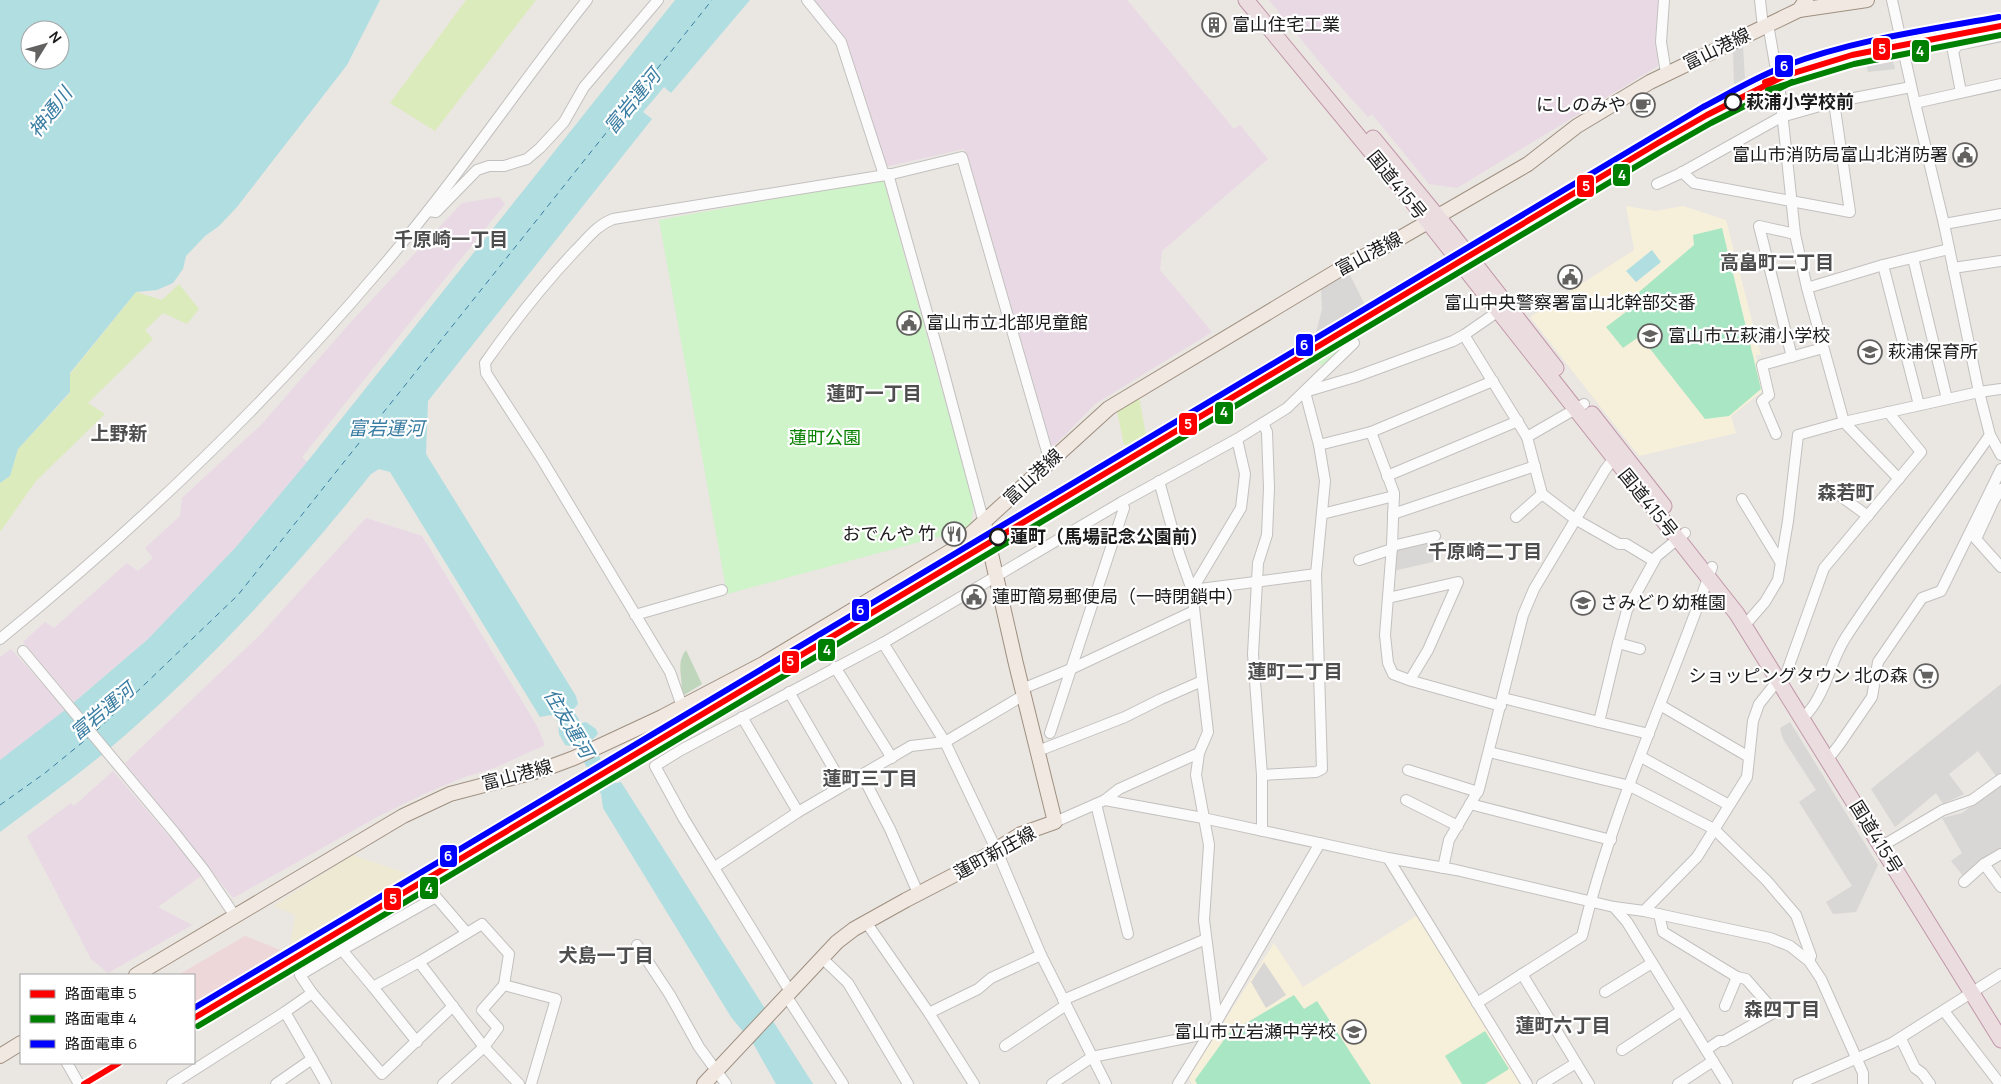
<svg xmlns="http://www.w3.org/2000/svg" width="2001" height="1084" font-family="Manrope,'Noto Sans JP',sans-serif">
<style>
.commercial{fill:#eed7d8}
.industrial{fill:#e9d9e5}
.education{fill:#f6f0db}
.farmland{fill:#ede9d3}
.grass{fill:#dcebbc}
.cemetery{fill:#c0d6bc}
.park{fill:#cff4c9}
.pitch{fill:#a9e6c3}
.parking{fill:#d8d7d5}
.water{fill:#b1dee1;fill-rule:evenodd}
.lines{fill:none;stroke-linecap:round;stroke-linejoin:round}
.ferry{stroke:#3a7da2;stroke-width:1;stroke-dasharray:6 5;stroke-linecap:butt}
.minor-casing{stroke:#c2c1bf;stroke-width:12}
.major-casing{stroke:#9f9080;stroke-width:16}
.highway-casing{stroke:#c197a9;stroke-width:17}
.minor{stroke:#fcfbfb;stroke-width:10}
.major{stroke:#f0e8e1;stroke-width:14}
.highway{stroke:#eadcdf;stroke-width:15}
.tram-1-casing{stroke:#fff;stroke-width:10}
.tram-2-casing{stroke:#fff;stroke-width:10}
.tram-3-casing{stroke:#fff;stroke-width:10}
.tram-1{stroke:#f00;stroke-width:6}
.tram-2{stroke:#008000;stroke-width:6}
.tram-3{stroke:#00f;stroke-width:6}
.stop-dot{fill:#fff;stroke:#1b1b1b;stroke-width:2.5}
.labels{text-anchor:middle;stroke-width:4.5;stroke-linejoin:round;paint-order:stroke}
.poi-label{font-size:18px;fill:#1b1b1b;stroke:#fff;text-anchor:start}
.street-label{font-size:18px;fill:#1b1b1b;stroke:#fff}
.stop-label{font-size:18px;font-weight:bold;fill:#1b1b1b;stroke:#fff;text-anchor:start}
.park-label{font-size:18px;fill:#088100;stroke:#fff}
.water-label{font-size:19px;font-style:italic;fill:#3a7da2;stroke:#fff}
.neighbourhood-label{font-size:19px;font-weight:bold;fill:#4e4e4e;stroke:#fff}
.line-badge{stroke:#fff;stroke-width:2}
.badge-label{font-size:14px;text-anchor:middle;font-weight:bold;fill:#fff}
</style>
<rect width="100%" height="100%" fill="#eae6e2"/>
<polygon class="commercial" points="245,936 288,953 288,956 194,1013 194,975 178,975"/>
<g class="industrial">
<polygon points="812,0 1127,0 1234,129 1240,125 1268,159 1162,251 1160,270 1212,332 1095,404 1055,445 1051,445 964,149 885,167 845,41"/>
<polygon points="1269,0 1661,0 1656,35 1658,66 1457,188 1429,184 1372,114 1368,117 1331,76"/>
<polygon points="499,197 505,204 302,457 307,462 235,548 148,639 74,702 23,642 45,622 54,628 127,563 138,571 153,558 145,548 180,516 182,498 261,425 350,323 462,203"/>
<polygon points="366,518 422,536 537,726 545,745 494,768 462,778 424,794 379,816 233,898 125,763 259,636"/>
<polygon points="11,649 66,710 0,760 0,657"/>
<polygon points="113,771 180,849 201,876 158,907 192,925 108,973 91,959 27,836 71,803 74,806"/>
</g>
<g class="education">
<polygon points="1626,206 1655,211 1683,206 1726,220 1761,355 1756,355 1764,390 1731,416 1736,433 1639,456 1530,317 1634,250"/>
<polygon points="1418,915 1522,1084 1192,1084 1190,1081 1190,1075 1274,943 1303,987"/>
</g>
<polygon class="farmland" points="353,855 415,876 289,953 295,915 273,906"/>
<g class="grass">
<polygon points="466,0 536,0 435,131 390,103"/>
<polygon points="179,284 199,309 187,324 163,313 145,330 153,339 88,403 105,414 36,481 0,532 0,483 10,476 18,449 70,393 70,374 136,292 162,300"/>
<polygon points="1139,397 1147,441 1142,443 1124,445 1117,411"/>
</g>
<path class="cemetery" d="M686 650 702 684 684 695 681 693C684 677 675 664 686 650Z"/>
<g class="park">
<polygon points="883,179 974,505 971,523 960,532 955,529 942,536 727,594 659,220"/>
<polygon points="1344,339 1347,343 1323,367 1315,358"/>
</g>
<g class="pitch">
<polygon points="1722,228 1761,389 1729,416 1705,419 1640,336 1623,348 1606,327 1630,309 1632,298 1694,245 1693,235"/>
<polygon points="1294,995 1304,1009 1317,1001 1371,1084 1197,1084 1195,1080 1229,1033"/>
<polygon points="1485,1031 1509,1069 1485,1084 1462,1084 1445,1056"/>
</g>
<g class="parking">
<polygon points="1743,46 1745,79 1734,85 1733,50"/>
<polygon points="1891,52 1895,69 1868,72 1865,58"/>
<polygon points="1349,273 1366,307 1314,341 1322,309 1321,289"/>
<polygon points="1435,539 1433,562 1393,571 1395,548"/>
<polygon points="2001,684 2001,772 1996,776 1978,751 1949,774 1964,794 1943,804 1936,793 1895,827 1871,789"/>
<polygon points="1790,722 1878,865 1856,912 1833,914 1826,902 1852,886 1799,802 1816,790 1783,739 1780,728"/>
<polygon points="2001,786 2001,848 1986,857 1964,877 1951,861 1962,853 1942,818 1962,813"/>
<polygon points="1264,962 1286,995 1266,1008 1251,982"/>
</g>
<g class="water">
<path d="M0 0H380L347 65 237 207 219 226 205 236 186 256 183 269 173 283 157 290 136 292 70 373V392L18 449 10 476 0 483ZM30 30H60V60H30Z"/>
<path d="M675 0H750L671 93 664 87 643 112 652 119 428 401 426 454 576 696 578 704 573 710 581 723 586 722 596 729 598 734 592 740 600 758 615 778 613 779 616 783 621 782 813 1084H776L754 1045 731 1017 603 808 601 794 576 747 565 745C564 742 560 737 559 734 558 725 560 721 551 715L540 717 390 472 379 469 371 474C292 573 205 667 109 749 74 778 36 805 0 832V760L65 710 148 639 235 548 307 462Z"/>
<polygon points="1652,250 1661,262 1636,282 1626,271"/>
</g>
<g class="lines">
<g class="ferry">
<polyline points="96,731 238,595 712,0"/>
<polyline points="0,805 45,773 89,737"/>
</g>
<g class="minor-casing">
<g id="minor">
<polyline points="807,0 841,42 884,175"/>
<polyline points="1664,0 1661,42 1666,73"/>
<polyline points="1760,0 1763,27"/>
<polyline points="1892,0 1915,103 1944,224 1979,392 1990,435 2001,455"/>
<polyline points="1768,24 1776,70"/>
<polyline points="1779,83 1795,234 1807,288 1844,422 1899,479"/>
<polyline points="1961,92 1953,51 1958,45 2001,36"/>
<polyline points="1915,103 2001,84"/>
<polyline points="1682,172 1694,183 1850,212 1834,102"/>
<polyline points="888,174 939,355 984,523"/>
<polyline points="1657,184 1679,174 1781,117 1834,102 1911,87"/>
<polyline points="428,211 436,212 477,170 489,166 504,166 527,159 540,148 564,122 584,87 658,0"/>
<polyline points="1944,224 2001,214"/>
<polyline points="1913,258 1947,399"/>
<polyline points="1883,265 1919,405"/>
<polyline points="1953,268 2001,261"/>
<polyline points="1807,288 1883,265 1949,249"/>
<polyline points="1464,335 1527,437 1584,404"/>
<polyline points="1792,357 1759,226 1795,234"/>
<polyline points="1308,391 1355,377 1453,341 1464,335 1503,308"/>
<polyline points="1305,392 1319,445 1371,432 1394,493 1392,546 1385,635 1388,663 1393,674 1412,681 1501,706"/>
<polyline points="1371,432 1493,381"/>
<polyline points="1776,434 1762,401 1769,395 1762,365 1823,348"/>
<polyline points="1527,437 1542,494"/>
<polyline points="1387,476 1518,421"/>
<polyline points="1159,481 1179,553 1192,590 1208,732 1199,753 1196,775 1209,845 1204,920 1217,1021"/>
<polyline points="2001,489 1994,500 1976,539 2001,567"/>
<polyline points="1839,495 1868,516"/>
<polyline points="1742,499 1781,563"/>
<polyline points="1322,514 1394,496"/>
<polyline points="1393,514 1535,466"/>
<polyline points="1516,517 1542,494 1575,519 1619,544 1626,544 1654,561 1627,610 1618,643"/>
<polyline points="1392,546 1435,536"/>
<polyline points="1359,560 1392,549"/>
<polyline points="1654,561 1657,556 1685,533"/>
<polyline points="1192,590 1241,508 1245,474 1237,439"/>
<polyline points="1192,590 1316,574"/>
<polyline points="1388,598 1458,582 1428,650 1410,680"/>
<polyline points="635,615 722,590"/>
<polyline points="1745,625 1765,602 1778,580 1788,521 1798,435 1844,422 1979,392 2001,389"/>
<path d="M0 639C138 527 267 403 382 267 455 182 517 88 587 0"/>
<polyline points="883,643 945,742 997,851 1041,955 1106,1084"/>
<polyline points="23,651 174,832 204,870 235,916"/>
<polyline points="835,667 892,758"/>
<polyline points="1022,689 1073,668 1194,611"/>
<polyline points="789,692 843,785"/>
<polyline points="1503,698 1599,722 1618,643 1640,649"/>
<polyline points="1660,705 1749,757"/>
<path d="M682 706 670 672 541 458 486 373 485 363C513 323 542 286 575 251 587 239 597 225 613 219L892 174 962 157 1050 462"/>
<polyline points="742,717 798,812"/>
<path d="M1803 718C1826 696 1829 663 1846 637 1891 568 1943 503 1990 435"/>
<polyline points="1599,722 1649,734"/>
<polyline points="1050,733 1124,508 1122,502 1237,439 1287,408 1354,343"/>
<polyline points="1038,751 1125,717 1161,699 1202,681"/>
<polyline points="1489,752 1630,786 1714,829 1767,881 1796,915 1811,956 1809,961"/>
<polyline points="1641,757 1729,805"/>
<polyline points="1828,759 1839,745 1872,697 1878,662 1922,598 1941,591 2001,469"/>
<polyline points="1408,770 1478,792"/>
<polyline points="862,775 890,829 918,893"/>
<polyline points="1262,775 1316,772 1322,769 1316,574 1325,481 1319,445"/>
<polyline points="1105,800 1119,789 1199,753"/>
<polyline points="1406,800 1458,826"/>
<polyline points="1096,804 1128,934"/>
<polyline points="1470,804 1611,840"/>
<polyline points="1055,822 1105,800 1203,818 1388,858 1456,870 1614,907 1644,911 1770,938 1790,946 1809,961 1821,979 1863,1073 1863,1084"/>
<polyline points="1262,831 1262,775 1253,654 1258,563 1267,535 1269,488 1267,432 1263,423"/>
<polyline points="1882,846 1943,810 1972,800 2001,779"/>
<polyline points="1388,858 1527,1084"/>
<polyline points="1984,864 2001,887"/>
<polyline points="715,867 798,812 911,746 945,742 1024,695"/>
<polyline points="1443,868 1449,840 1479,789 1523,615 1534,589 1605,470 1617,454"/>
<polyline points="1964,882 1984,864 2001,854"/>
<polyline points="1614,907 1627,922 1727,1084"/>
<polyline points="1644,911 1697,857 1747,777 1753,721 1759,704 1779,679 1786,674 1824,568 1921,452 1888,412"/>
<polyline points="1659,914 1663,932 1737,977"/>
<polyline points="866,922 929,1013 974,1084"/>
<polyline points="637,945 670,995 699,1047 726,1084"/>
<polyline points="342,950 436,897 466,932"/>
<polyline points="822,958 848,983 908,1084"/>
<polyline points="419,962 482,924 509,954 504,985"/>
<polyline points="1522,974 1589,1084"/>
<polyline points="373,987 417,1042"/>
<polyline points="1605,992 1652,963"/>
<polyline points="312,993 382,1074 453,1006"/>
<polyline points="791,993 684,819 655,766 681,750 883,643 1122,502"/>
<polyline points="787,997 843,1084"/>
<polyline points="1063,1000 1206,939"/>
<path d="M1477 1003 1582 936C1612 810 1669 690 1712 567"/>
<polyline points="1944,1011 2000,1084"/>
<polyline points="285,1012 312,1059"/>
<polyline points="929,1013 978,989 991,978 1041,955"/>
<polyline points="1901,1039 1915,1068 1922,1073 1930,1084"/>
<polyline points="1005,1046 1066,1005"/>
<polyline points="1622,1050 1681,1011"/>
<polyline points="1706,1050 1719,1041 1724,1041 1775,1012 1746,979 1737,977 1725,1006"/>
<polyline points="67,1063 79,1084"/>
<polyline points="172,1084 285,1012 312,993 300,975 342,950 373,987 419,962 484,1047 519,1084"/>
<polyline points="276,1084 312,1059 326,1084"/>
<polyline points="443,1084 484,1047 498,1028 482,1010 504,985 556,999 531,1084"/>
<polyline points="1052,1084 1092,1057 1210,1033"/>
<polyline points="1178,1084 1217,1021 1320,843"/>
<polyline points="1542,1084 1576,1063"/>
<polyline points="1678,1084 1713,1061"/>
<polyline points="1798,1084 1892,1043 2001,974"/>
</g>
</g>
<g class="major-casing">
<g id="major">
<polyline points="1799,10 1867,0"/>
<polyline points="136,975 403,816 450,794 542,770 574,758 662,717 763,664 954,549 1109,408 1352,262 1388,245 1528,164 1577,126 1650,82 1799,10 1806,0"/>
<polyline points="0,1056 21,1043"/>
<polyline points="704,1084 837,942 854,929 906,900 960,872 1021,834 1055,822 1016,664 984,523"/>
</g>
</g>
<g class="highway-casing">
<g id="highway">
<polyline points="1246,0 1411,200 1737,614 2001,1040"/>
<polyline points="1373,138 1451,233 1556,368"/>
<polyline points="1592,414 1664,506"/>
</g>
</g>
<use href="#minor" class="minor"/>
<use href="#major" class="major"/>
<use href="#highway" class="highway"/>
<g class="tram-1-casing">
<g id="tram-1">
<polyline points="1765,82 1852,55 2001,26"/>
<polyline points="194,1018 1658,143 1707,115 1788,74"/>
<polyline points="84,1084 119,1063"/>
</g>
</g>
<g class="tram-2-casing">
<g id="tram-2">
<polyline points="1768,90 1854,64 2001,35"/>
<polyline points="198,1026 1662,151 1711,123 1792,82"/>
</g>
</g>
<g class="tram-3-casing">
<path id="tram-3" d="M194 1008 1703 107C1730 93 1756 77 1785 66 1853 40 1927 30 1999 17"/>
</g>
<use href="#tram-1" class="tram-1"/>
<use href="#tram-2" class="tram-2"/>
<use href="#tram-3" class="tram-3"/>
</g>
<defs>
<g id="building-ring" transform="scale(1.25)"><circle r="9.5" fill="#fff" stroke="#636261" stroke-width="1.5"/><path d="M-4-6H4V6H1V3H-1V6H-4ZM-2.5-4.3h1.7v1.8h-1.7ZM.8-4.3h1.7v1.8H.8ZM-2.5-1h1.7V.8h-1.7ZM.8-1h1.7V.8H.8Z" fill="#636261"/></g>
<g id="cafe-ring" transform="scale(1.25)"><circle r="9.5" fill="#fff" stroke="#636261" stroke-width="1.5"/><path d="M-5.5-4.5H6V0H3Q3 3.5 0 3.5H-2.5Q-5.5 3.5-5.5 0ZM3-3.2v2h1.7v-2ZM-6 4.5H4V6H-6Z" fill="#636261"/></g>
<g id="civic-ring" transform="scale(1.25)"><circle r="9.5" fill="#fff" stroke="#636261" stroke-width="1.5"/><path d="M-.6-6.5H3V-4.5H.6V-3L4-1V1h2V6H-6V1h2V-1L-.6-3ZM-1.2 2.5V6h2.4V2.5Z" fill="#636261"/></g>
<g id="school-ring" transform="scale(1.25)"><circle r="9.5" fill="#fff" stroke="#636261" stroke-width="1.5"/><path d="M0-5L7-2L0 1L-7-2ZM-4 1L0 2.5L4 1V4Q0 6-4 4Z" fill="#636261"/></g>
<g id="restaurant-ring" transform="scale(1.25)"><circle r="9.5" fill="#fff" stroke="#636261" stroke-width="1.5"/><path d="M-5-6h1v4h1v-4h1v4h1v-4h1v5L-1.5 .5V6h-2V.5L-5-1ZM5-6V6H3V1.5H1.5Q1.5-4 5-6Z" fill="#636261"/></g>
<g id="supermarket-ring" transform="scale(1.25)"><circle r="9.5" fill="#fff" stroke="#636261" stroke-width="1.5"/><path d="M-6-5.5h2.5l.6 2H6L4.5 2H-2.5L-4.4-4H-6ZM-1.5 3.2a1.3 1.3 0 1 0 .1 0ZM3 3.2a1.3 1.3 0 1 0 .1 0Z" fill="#636261"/></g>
</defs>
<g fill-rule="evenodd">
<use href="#building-ring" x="1214" y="25"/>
<use href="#cafe-ring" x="1643" y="105"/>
<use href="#civic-ring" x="1965" y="155"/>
<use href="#civic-ring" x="1570" y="277"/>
<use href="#civic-ring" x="909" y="323"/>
<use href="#school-ring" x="1650" y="336"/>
<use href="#school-ring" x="1870" y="352"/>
<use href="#restaurant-ring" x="954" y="534"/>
<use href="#civic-ring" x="974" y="597"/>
<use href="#school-ring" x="1583" y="603"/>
<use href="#supermarket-ring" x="1926" y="676"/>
<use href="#school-ring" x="1354" y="1032"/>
</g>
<g class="stop-dot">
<circle cx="1733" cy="102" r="8"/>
<circle cx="998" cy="537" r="8"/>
</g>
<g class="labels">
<g class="poi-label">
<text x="1232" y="31">富山住宅工業</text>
<text x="1626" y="111" text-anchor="end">にしのみや</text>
<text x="1948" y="161" text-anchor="end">富山市消防局富山北消防署</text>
<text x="1570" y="309" text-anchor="middle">富山中央警察署富山北幹部交番</text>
<text x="926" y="329">富山市立北部児童館</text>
<text x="1668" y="342">富山市立萩浦小学校</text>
<text x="1888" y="358">萩浦保育所</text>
<text x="936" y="540" text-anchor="end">おでんや 竹</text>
<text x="992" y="603">蓮町簡易郵便局（一時閉鎖中）</text>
<text x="1600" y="609">さみどり幼稚園</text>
<text x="1908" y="682" text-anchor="end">ショッピングタウン 北の森</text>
<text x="1336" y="1038" text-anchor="end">富山市立岩瀬中学校</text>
</g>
<g class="street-label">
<text transform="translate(1717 49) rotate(-26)" y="6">富山港線</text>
<text transform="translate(1397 185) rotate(51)" y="6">国道415号</text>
<text transform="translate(1369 254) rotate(-28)" y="6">富山港線</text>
<text transform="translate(1033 477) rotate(-43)" y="6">富山港線</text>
<text transform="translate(1648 503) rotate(51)" y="6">国道415号</text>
<text transform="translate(517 775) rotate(-15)" y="6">富山港線</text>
<text transform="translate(1876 837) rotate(58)" y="6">国道415号</text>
<text transform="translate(995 853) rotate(-29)" y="6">蓮町新庄線</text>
</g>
<g class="stop-label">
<text x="1746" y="108">萩浦小学校前</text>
<text x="1010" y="543">蓮町（馬場記念公園前）</text>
</g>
<g class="park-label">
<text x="825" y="444">蓮町公園</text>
</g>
<g class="water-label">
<text transform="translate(632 101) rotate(-51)" y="7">富岩運河</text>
<text transform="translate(50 112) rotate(-52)" y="7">神通川</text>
<text x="386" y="435">富岩運河</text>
<text transform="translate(102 711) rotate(-40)" y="7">富岩運河</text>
<text transform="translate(569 723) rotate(59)" y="7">住友運河</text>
</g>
<g class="neighbourhood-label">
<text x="451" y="246">千原崎一丁目</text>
<text x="1777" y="269">高畠町二丁目</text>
<text x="874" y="400">蓮町一丁目</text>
<text x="119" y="440">上野新</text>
<text x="1846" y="499">森若町</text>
<text x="1485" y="558">千原崎二丁目</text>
<text x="1295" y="678">蓮町二丁目</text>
<text x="870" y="785">蓮町三丁目</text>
<text x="606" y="962">犬島一丁目</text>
<text x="1782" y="1016">森四丁目</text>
<text x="1563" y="1032">蓮町六丁目</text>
</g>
</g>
<g class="line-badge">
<rect x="1872" y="37" width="19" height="24" rx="5" fill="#f00"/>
<rect x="1911" y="39" width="19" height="24" rx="5" fill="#008000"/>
<rect x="1774" y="54" width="20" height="24" rx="5" fill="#00f"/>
<rect x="1612" y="163" width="19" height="24" rx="5" fill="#008000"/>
<rect x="1576" y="174" width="19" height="24" rx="5" fill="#f00"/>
<rect x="1295" y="333" width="19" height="24" rx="5" fill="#00f"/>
<rect x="1214" y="401" width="20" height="24" rx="5" fill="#008000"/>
<rect x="1178" y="412" width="20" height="24" rx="5" fill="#f00"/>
<rect x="851" y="598" width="19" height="24" rx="5" fill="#00f"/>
<rect x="817" y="638" width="19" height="24" rx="5" fill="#008000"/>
<rect x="781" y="650" width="19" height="24" rx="5" fill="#f00"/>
<rect x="439" y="844" width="19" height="24" rx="5" fill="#00f"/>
<rect x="419" y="876" width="20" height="24" rx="5" fill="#008000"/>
<rect x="383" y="887" width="19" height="24" rx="5" fill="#f00"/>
</g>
<g class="badge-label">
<text x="1882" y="54">5</text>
<text x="1920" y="56">4</text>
<text x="1784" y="71">6</text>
<text x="1622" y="180">4</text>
<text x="1586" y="191">5</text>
<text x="1304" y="350">6</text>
<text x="1224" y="417">4</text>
<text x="1188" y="429">5</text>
<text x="860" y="615">6</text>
<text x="827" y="655">4</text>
<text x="790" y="666">5</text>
<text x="448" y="861">6</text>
<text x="429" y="893">4</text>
<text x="393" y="904">5</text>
</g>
<rect x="20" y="974" width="175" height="90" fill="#ffffff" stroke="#a4a4a4"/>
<rect x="30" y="990" width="25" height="8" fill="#ff0000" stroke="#a4a4a4"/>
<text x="65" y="999" font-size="15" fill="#1b1b1b">路面電車 5</text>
<rect x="30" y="1015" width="25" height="8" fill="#008000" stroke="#a4a4a4"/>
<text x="65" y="1024" font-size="15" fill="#1b1b1b">路面電車 4</text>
<rect x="30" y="1040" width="25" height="8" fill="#0000ff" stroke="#a4a4a4"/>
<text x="65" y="1049" font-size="15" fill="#1b1b1b">路面電車 6</text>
<g transform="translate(45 45) rotate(53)"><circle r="24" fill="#ffffff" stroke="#a4a4a4"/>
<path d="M0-4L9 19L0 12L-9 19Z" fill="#636261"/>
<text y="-8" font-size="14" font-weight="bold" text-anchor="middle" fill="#1b1b1b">N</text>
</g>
</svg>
